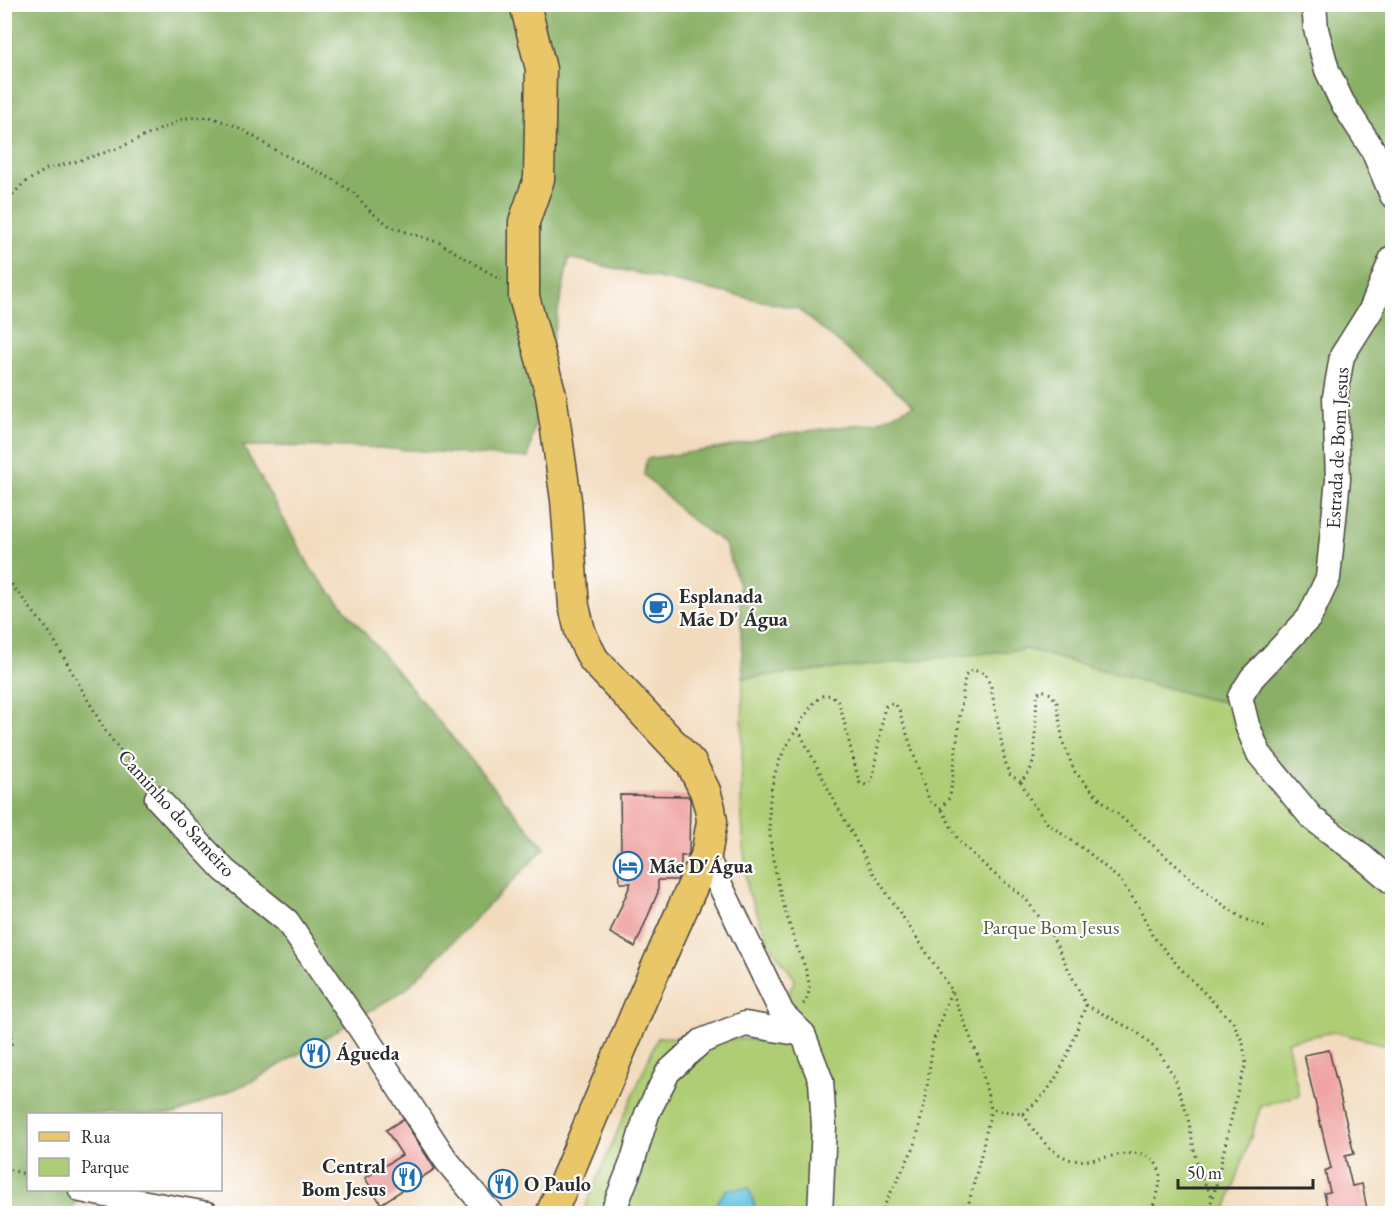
<svg xmlns="http://www.w3.org/2000/svg" width="1397" height="1218" font-family="'EB Garamond',serif">
<style>
.green{fill:#aecd74;stroke:#6c7c50;stroke-width:1.5}
.forest{fill:#8ab066;stroke:#5a6e48;stroke-width:1.5}
.water{fill:#65c4e3;stroke:#487887;stroke-width:1.5}
.building{fill:#ee9f9e}
.lines{fill:none;stroke-linecap:round;stroke-linejoin:round}
.minor-casing{stroke:#494541;stroke-width:27}
.major-casing{stroke:#494541;stroke-width:33}
.path{stroke:#494541;stroke-width:3;stroke-dasharray:1.5 4.5;stroke-linecap:butt}
.minor{stroke:#fff;stroke-width:24}
.major{stroke:#e9c769;stroke-width:30}
.labels{text-anchor:middle;stroke-width:4.5;stroke-linejoin:round;paint-order:stroke}
.street-label{font-size:20px;fill:#2b2b2b;stroke:#fff}
.poi-label{font-size:20px;font-weight:bold;fill:#2b2b2b;stroke:#fff;text-anchor:start}
.park-label{font-size:20px;fill:#525c41;stroke:#fff}
</style>
<rect width="100%" height="100%" fill="#fff"/>
<filter id="ink" filterUnits="userSpaceOnUse"><feTurbulence type="fractalNoise" baseFrequency=".0167" numOctaves="2"/><feDisplacementMap in="SourceGraphic" scale="12" xChannelSelector="R" yChannelSelector="G"/><feConvolveMatrix kernelMatrix="1 2 1 2 8 2 1 2 1" color-interpolation-filters="sRGB"/></filter>
<filter id="wash" filterUnits="userSpaceOnUse"><feTurbulence type="fractalNoise" baseFrequency=".008" numOctaves="4" result="noise"/><feDisplacementMap in="SourceGraphic" scale="24" xChannelSelector="R" yChannelSelector="G"/><feGaussianBlur stdDeviation="1.35" result="paint"/><feColorMatrix in="noise" values="0 0 0 0 0 0 0 0 0 0 0 0 0 0 0 0 0 1.4 0 .05"/><feComposite in="paint" operator="in"/></filter>
<g filter="url(#wash)">
<rect width="100%" height="100%" fill="#f2dbbd"/>
<polygon class="green" points="1026,649 1208,699 1246,705 1374,848 1392,865 1392,1046 1334,1032 1287,1041 1299,1095 1261,1106 1225,1213 582,1214 658,1037 769,1040 795,979 771,946 747,889 741,805 743,678"/>
<polygon class="forest" points="5,5 1392,5 1392,865 1329,810 1271,756 1246,705 1208,699 1026,649 743,678 739,585 725,544 688,517 644,475 646,459 727,447 776,435 877,422 914,405 798,309 569,258 528,458 364,447 243,446 312,570 545,848 405,990 253,1081 175,1114 28,1114 28,1190 83,1190 70,1213 5,1214"/>
<polygon class="water" points="749,1188 757,1213 709,1213 727,1189"/>
<g id="blocks">
<g class="building">
<polygon points="620,795 688,796 690,799 689,853 687,856 681,856 681,870 677,880 658,880 658,892 635,947 610,933 631,883 620,883 618,852 621,850"/>
<polygon points="1329,1050 1354,1154 1345,1156 1352,1186 1362,1184 1368,1214 1329,1214 1324,1193 1330,1192 1325,1171 1331,1168 1304,1055"/>
<polygon points="403,1119 435,1169 381,1204 365,1178 402,1155 386,1130"/>
</g>
</g>
</g>
<g filter="url(#ink)">
<use href="#blocks" fill-opacity="0" stroke="#494541" stroke-width="1.5"/>
<g class="lines">
<g class="minor-casing">
<g id="minor">
<polyline points="1314,4 1316,29 1327,70 1342,102 1373,150 1392,195"/>
<polyline points="1392,258 1371,310 1342,356 1335,397 1338,479 1328,578 1309,618 1252,678 1240,697 1247,725 1259,754 1312,818 1357,852 1392,882"/>
<polyline points="157,798 224,870 287,921 360,1028 446,1160 491,1214"/>
<polyline points="706,856 782,1013 803,1034 821,1081 824,1126 820,1214"/>
<polyline points="81,1190 141,1202 207,1214"/>
<polyline points="612,1214 632,1163 647,1114 668,1072 702,1041 745,1024 803,1034"/>
</g>
</g>
<g class="major-casing">
<polyline id="major" points="525,4 541,69 539,179 524,222 524,297 551,395 566,500 574,606 580,631 586,645 594,660 691,763 705,791 710,808 712,821 706,856 643,997 551,1214"/>
</g>
<g class="path">
<polyline points="4,203 24,183 47,169 78,161 116,149 186,118 210,117 238,127 275,150 334,180 354,193 370,211 391,227 440,243 501,280"/>
<polyline points="4,575 50,633 106,732 145,782"/>
<path d="M798 729 837 806 874 874 951 989 979 1059 991 1109 1023 1114C1035 1103 1047 1093 1055 1079 1068 1059 1077 1028 1086 1005L1049 930 1025 898 992 872 959 841 941 808"/>
<polyline points="1021,782 1032,803 1048,824 1088,852 1120,880 1139,907 1152,935 1179,967 1233,1022 1243,1043 1246,1064 1239,1085 1213,1198 1205,1214"/>
<polyline points="4,933 6,938 4,960"/>
<polyline points="4,1000 5,1008"/>
<path d="M803 1004 806 1002C807 998 809 993 809 989 810 973 798 952 793 936 776 881 756 813 781 757 790 738 803 720 814 702L822 696 831 695 837 700 841 709 858 778 860 783 866 785 871 782 873 776 884 711 886 706 891 704 896 705 899 710 926 792 931 803 941 808 950 797 965 676 973 670 985 673 991 687 1005 761 1009 774 1021 782 1030 771 1034 758 1037 694 1042 690 1051 694 1057 703 1063 743 1075 772 1099 798 1211 896 1242 918 1269 929"/>
<polyline points="1086,1005 1137,1032 1159,1052 1175,1078 1188,1118 1194,1150 1201,1177 1213,1198"/>
<path d="M4 1008C10 1020 13 1030 11 1044L4 1049"/>
<path d="M1023 1114C1035 1132 1047 1151 1069 1159 1093 1167 1138 1141 1154 1161 1167 1176 1156 1197 1150 1214"/>
<polyline points="4,1168 28,1175"/>
<polyline points="880,1214 915,1145 926,1096 933,1042 951,991"/>
<polyline points="966,1214 982,1151 991,1109"/>
</g>
<use href="#minor" class="minor"/>
<use href="#major" class="major"/>
</g>
</g>
<defs>
<g id="cafe-ring" transform="scale(1.5)"><circle r="9.5" fill="#fff" stroke="#1f6fb2" stroke-width="1.5"/><path d="M-5.5-4.5H6V0H3Q3 3.5 0 3.5H-2.5Q-5.5 3.5-5.5 0ZM3-3.2v2h1.7v-2ZM-6 4.5H4V6H-6Z" fill="#1f6fb2"/></g>
<g id="hotel-ring" transform="scale(1.5)"><circle r="9.5" fill="#fff" stroke="#1f6fb2" stroke-width="1.5"/><path d="M-6-4.5h1.5V1H6V5H4.5V3h-9V5H-6ZM-4 0a1.8 1.8 0 1 1 3.6 0ZM.5 0V-2.5h3Q6-2.5 6 0Z" fill="#1f6fb2"/></g>
<g id="restaurant-ring" transform="scale(1.5)"><circle r="9.5" fill="#fff" stroke="#1f6fb2" stroke-width="1.5"/><path d="M-5-6h1v4h1v-4h1v4h1v-4h1v5L-1.5 .5V6h-2V.5L-5-1ZM5-6V6H3V1.5H1.5Q1.5-4 5-6Z" fill="#1f6fb2"/></g>
</defs>
<g fill-rule="evenodd">
<use href="#cafe-ring" x="658" y="608"/>
<use href="#hotel-ring" x="628" y="866"/>
<use href="#restaurant-ring" x="315" y="1053"/>
<use href="#restaurant-ring" x="407" y="1177"/>
<use href="#restaurant-ring" x="503" y="1184"/>
</g>
<g class="labels">
<g class="street-label">
<text transform="translate(1337 448) rotate(-87)" y="7">Estrada de Bom Jesus</text>
<text transform="translate(177 813) rotate(48)" y="7">Caminho do Sameiro</text>
</g>
<g class="poi-label">
<text x="679" y="603">Esplanada<tspan x="679" dy="23">Mãe D' Água</tspan></text>
<text x="649" y="873">Mãe D'Água</text>
<text x="336" y="1060">Águeda</text>
<text x="386" y="1173" text-anchor="end">Central<tspan x="386" dy="23">Bom Jesus</tspan></text>
<text x="524" y="1191">O Paulo</text>
</g>
<g class="park-label">
<text x="1051" y="934">Parque Bom Jesus</text>
</g>
</g>
<rect width="1397" height="1218" fill="none" stroke="#fff" stroke-width="24"/>
<rect x="27" y="1113" width="195" height="78" fill="#ffffff" stroke="#aaaaaa" stroke-width="1.5"/>
<rect x="39" y="1132" width="30" height="9" fill="#e9c769" stroke="#aaaaaa" stroke-width="1.5"/>
<text x="81" y="1143" font-size="18" fill="#2b2b2b">Rua</text>
<rect x="39" y="1158" width="30" height="18" fill="#aecd74" stroke="#aaaaaa" stroke-width="1.5"/>
<text x="81" y="1173" font-size="18" fill="#2b2b2b">Parque</text>
<path d="M1178 1179v9h135v-9" fill="none" stroke="#2b2b2b" stroke-width="3"/>
<text x="1187" y="1179" font-size="18" fill="#2b2b2b" stroke="#ffffff" stroke-width="4.5" paint-order="stroke">50 m</text>
</svg>
